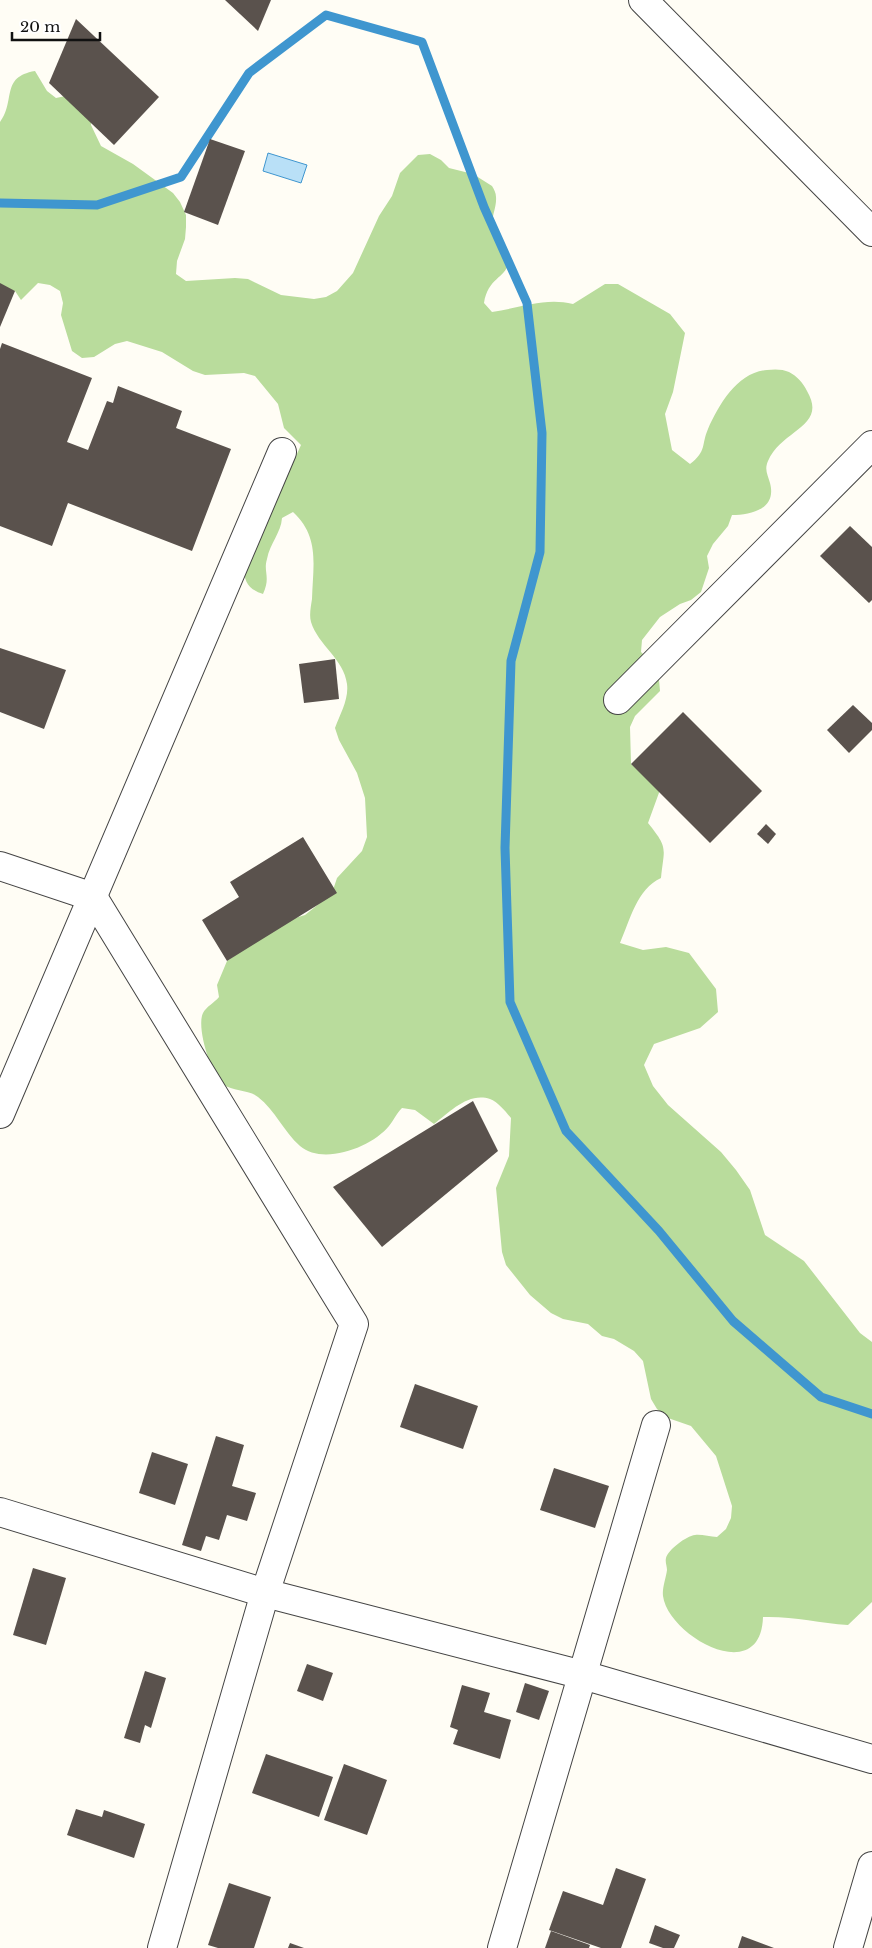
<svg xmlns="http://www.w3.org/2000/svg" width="872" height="1948" font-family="'Libre Baskerville',serif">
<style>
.forest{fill:#b9dc9c}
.water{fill:#b9e0f7;stroke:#3f96cf}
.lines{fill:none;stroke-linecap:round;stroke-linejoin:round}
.stream{stroke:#3f96cf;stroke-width:9}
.building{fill:#5a524d}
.street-casing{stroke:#444;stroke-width:30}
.street{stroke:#fff;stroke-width:28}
</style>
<rect width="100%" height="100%" fill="#fffdf5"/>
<path class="forest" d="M35 71 47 91 56 98 80 93 92 113 91 125 101 146 133 164 173 193 180 202 186 215V227L185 239 177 261 176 274 186 281 235 278 248 279 281 295 314 299 326 297 337 291 353 273 379 216 392 196 400 173 418 155 430 154 441 160 449 168 473 174 492 186C494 189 496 193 496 197 497 209 489 219 494 232 498 242 510 252 508 264 505 278 488 278 484 303L492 312C520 308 545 297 573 304L605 284H618L670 314 685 333 673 392 665 414 672 450 690 464C707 451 701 445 708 429 719 404 738 372 767 370 774 369 783 369 789 372 797 376 803 383 807 391 828 427 782 429 768 461 764 470 768 475 770 483 777 509 751 515 732 515L728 526 713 544 707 556 709 568 701 592 691 600 680 604 660 617 642 640 641 652 658 669 660 691 635 716 630 727 631 764 660 790 648 823C669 849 664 847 661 878 637 889 630 920 620 943L643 950 666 947 689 953 716 989 718 1012 700 1028 654 1044 644 1065 653 1086 668 1105 721 1152 736 1170 750 1190 765 1235 804 1261 860 1333 872 1342V1602L848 1625C819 1623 792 1616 763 1617 761 1688 668 1636 663 1596 662 1588 666 1578 667 1570 667 1566 665 1562 666 1558 668 1550 686 1536 695 1535 701 1534 710 1537 717 1537L726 1529 731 1518 732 1506 716 1456 691 1426 668 1418 657 1409 651 1399 643 1361 634 1351 614 1339 602 1336 588 1324 563 1319 551 1313 530 1295 506 1265 502 1252 496 1188 509 1156 511 1118C506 1112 498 1102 490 1099 468 1092 450 1112 434 1124L415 1110 402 1108C396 1114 394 1120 389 1126 372 1147 323 1166 300 1146 284 1132 275 1110 258 1097 248 1089 233 1092 223 1084 211 1075 196 1027 203 1013 206 1007 215 1002 219 997L217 985 227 961 282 922 305 915 325 899 333 890 337 878 362 851 367 837 365 798 357 773 339 740 335 728C340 714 349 699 347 684 344 659 318 645 311 622 309 615 311 606 312 599 313 565 320 537 293 512L282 518C281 533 270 543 267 559 263 572 271 577 263 594 248 589 244 582 244 567L278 472 296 456 301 445 284 428 278 404 255 376 244 373 205 375 193 371 162 352 127 341 115 344 94 357 82 358 72 351 61 315 63 303 60 291 50 285 38 283 21 300 15 291 0 288V122C16 101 0 77 35 71Z"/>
<polygon class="water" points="268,153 307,165 301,183 263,171"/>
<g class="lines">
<polyline class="stream" points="0,203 97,205 181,177 249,73 326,15 422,42 484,207 527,303 542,433 540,552 511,661 505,848 510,1002 566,1131 659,1231 733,1321 821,1397 872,1414"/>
</g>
<g class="building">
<polygon points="225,0 271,0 258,31"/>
<polygon points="76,19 159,97 114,145 49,83"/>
<polygon points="210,139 245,151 218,225 184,212"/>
<polygon points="0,283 15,291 0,327"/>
<polygon points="2,343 92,378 67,442 88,450 107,401 113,403 118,386 182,411 176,428 231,449 192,551 68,503 52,546 0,526 0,349"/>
<polygon points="850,526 872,547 872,600 869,603 820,556"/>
<polygon points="0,648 66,670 44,729 0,712"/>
<polygon points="335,659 339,699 304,703 299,664"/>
<polygon points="853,705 872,723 872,730 849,753 827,730"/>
<polygon points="683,712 762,791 710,843 631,764"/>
<polygon points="766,824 776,834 768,844 757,834"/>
<polygon points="303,837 337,893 227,961 202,920 239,897 230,882"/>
<polygon points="473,1101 498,1151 382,1247 333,1187"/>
<polygon points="415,1384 478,1406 463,1449 400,1427"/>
<polygon points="216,1436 244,1445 232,1486 256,1493 247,1521 227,1515 219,1540 206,1536 201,1551 182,1545"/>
<polygon points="152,1452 188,1464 175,1505 139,1493"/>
<polygon points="554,1468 609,1486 595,1528 540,1510"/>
<polygon points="33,1568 66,1578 46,1645 13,1635"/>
<polygon points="307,1664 333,1673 323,1701 297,1691"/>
<polygon points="145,1671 166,1678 151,1728 145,1725 140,1743 124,1738"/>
<polygon points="525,1683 549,1691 539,1720 516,1712"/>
<polygon points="462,1685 490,1693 484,1712 511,1720 500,1759 453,1744 458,1730 450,1727"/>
<polygon points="266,1754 333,1777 319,1817 252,1793"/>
<polygon points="344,1764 387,1780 367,1835 324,1820"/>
<polygon points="76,1809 102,1817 104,1810 145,1824 134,1858 67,1835"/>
<polygon points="616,1868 646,1879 621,1948 601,1948 549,1930 563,1891 603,1905"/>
<polygon points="229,1883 271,1897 254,1948 218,1948 208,1945"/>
<polygon points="655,1925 680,1935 674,1948 663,1948 649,1943"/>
<polygon points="551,1931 590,1945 589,1948 545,1948"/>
<polygon points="742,1936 774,1948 738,1948"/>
<polygon points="290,1943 304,1948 288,1948"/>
</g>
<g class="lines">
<g class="street-casing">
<g id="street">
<polyline points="643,0 872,232"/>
<polyline points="618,700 872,445"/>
<polyline points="0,866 93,897 354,1324 265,1593 162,1948"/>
<polyline points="0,1114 282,452"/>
<polyline points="0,1512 265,1593 583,1675 872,1759"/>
<polyline points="502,1948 656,1425"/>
<polyline points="848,1948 872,1866"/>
</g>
</g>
<use href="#street" class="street"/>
</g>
<path d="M12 32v8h88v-8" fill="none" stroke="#111111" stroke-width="2.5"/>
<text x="20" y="32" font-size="15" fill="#111111" stroke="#ffffff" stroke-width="4" paint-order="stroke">20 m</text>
</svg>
